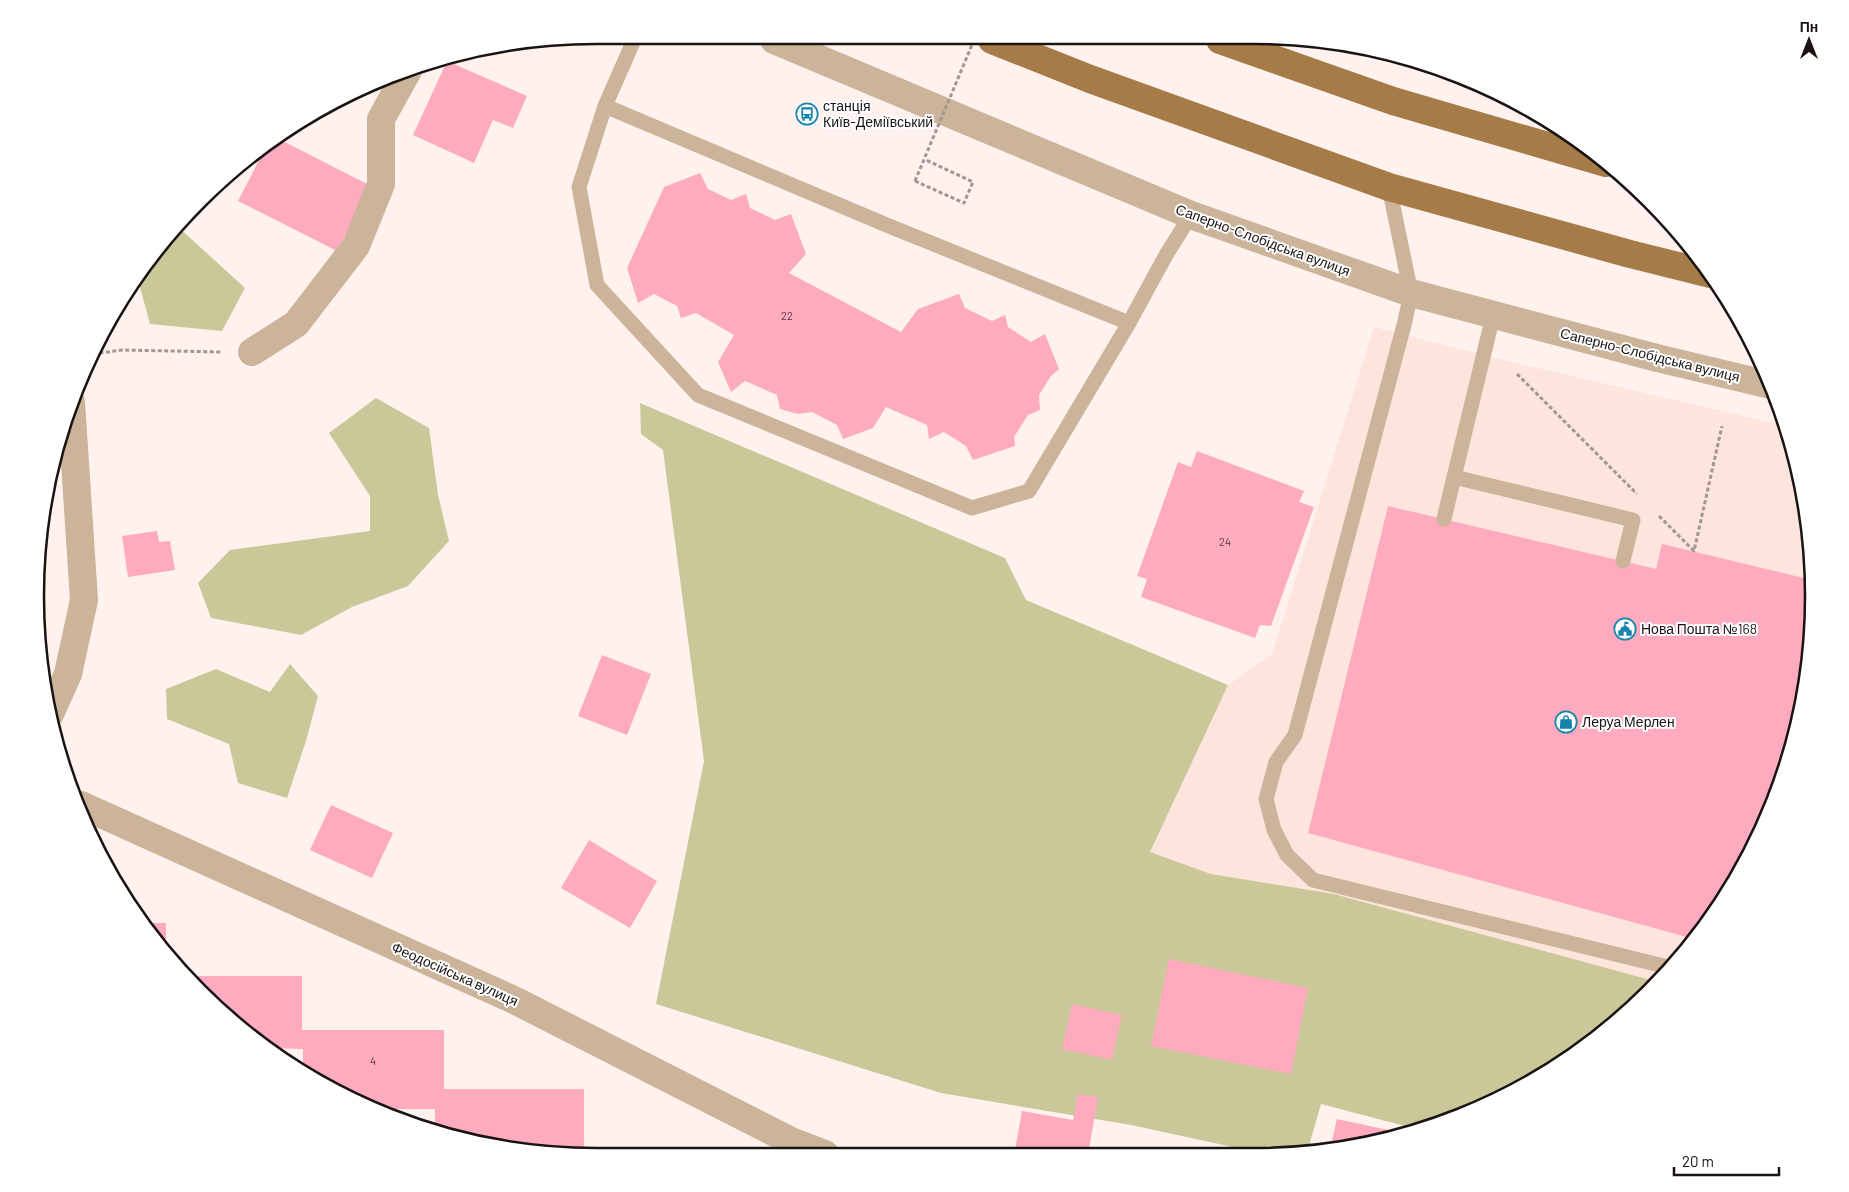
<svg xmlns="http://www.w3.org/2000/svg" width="1849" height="1192" font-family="Barlow,sans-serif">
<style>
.built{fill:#fde5de}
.green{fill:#cac898}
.building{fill:#feabbf}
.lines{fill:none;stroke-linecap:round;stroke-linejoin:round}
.path{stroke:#a09693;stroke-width:3;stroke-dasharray:4 2.5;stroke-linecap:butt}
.service{stroke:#cbb499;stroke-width:15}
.minor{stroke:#cbb499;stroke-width:28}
.primary{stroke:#a57c48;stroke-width:28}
.path-bridge{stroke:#a09693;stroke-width:3;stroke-dasharray:4 2.5;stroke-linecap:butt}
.labels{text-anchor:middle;stroke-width:4;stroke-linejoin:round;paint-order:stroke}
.number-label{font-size:11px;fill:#523a3d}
.poi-label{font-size:14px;fill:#191412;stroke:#fff;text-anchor:start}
.street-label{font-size:14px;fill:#191412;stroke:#fff}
.rim{fill:none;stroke:#191412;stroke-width:2.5}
</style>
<rect width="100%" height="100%" fill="#fff2ee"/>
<polygon class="built" points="1374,327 1512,362 1786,426 1795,451 1813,559 1809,669 1784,776 1739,876 1675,966 1658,982 1334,894 1211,874 1149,852 1228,685 1272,654"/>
<g class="green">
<polygon points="176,225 245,288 222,331 150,324 137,276 151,254"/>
<polygon points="376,398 429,428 438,495 449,541 408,586 352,607 301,635 211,618 198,583 230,550 370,531 370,496 329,433"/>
<polygon points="640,403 1005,558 1026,600 1228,685 1150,852 1211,874 1334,894 1658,982 1595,1041 1501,1099 1420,1130 1321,1104 1307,1153 1289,1156 1274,1156 1131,1125 941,1093 656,1004 704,761 663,450 641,434"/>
<polygon points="290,664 318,696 306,741 287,798 238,783 229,744 167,719 166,689 216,669 270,692"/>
</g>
<g class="building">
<polygon points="447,61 527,96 513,128 493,120 474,163 413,135"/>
<polygon points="275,137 371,186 337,251 238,201 268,143"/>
<polygon points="700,173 708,189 731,200 746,194 750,208 775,220 791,214 806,254 789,273 901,332 918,309 959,294 965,308 992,321 1005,315 1008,327 1031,342 1045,334 1059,369 1051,376 1039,395 1040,410 1028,415 1014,437 1015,446 973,460 966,446 944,432 929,439 927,425 886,407 873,428 843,439 837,425 812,412 798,414 780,409 777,395 745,381 731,392 718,362 734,335 696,313 681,318 677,306 654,294 638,303 627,268 664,187"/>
<polygon points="1197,451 1304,491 1299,502 1314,507 1271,626 1260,625 1255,638 1141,597 1147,579 1137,576 1178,462 1191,467"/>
<polygon points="1388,506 1656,569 1662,544 1812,580 1809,669 1784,776 1739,876 1694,939 1308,833"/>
<polygon points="157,531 159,542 170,541 175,570 128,577 122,536"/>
<polygon points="602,655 651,674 627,735 578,716"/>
<polygon points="331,805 393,833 372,878 310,850"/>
<polygon points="589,840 657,881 630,928 561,888"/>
<polygon points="143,923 166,923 166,955"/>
<polygon points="1169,959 1308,988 1291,1074 1151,1046"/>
<polygon points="185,976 302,976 302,1030 444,1030 444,1089 584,1089 584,1153 523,1152 435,1129 435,1109 371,1109 315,1082 303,1073 303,1049 269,1048 226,1018"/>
<polygon points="1072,1004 1122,1015 1112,1060 1062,1049"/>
<polygon points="1078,1094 1098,1097 1088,1155 1014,1155 1022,1111 1073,1120"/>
<polygon points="1337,1119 1407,1134 1398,1138 1330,1149"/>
</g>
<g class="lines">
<g class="path">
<polyline points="915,181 964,203 973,182 926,160"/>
<polyline points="93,354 122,350 222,352"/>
<polyline points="1517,374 1637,494"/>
<polyline points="1659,516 1694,551 1722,426"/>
</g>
<g class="service">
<polyline points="605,106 634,40"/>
<polyline points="1389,187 1411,293 1405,321 1295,735 1276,762 1266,799 1274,830 1287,855 1313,880 1672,968"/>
<polyline points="1493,316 1454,477 1633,520 1623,561"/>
<polyline points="1129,323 1029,491 972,508 698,395 597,285 579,187 605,106 889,226 1129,323 1166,255 1191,215"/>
<polyline points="1444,519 1454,477"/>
</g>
<g class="minor">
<polyline points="774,40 1191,215 1411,293 1657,358 1770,385"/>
<polyline points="252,352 296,324 356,246 381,184 381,119 410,67"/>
<polyline points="50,714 68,674 84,600 71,402"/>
<polyline points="81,805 514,1000 791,1141 825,1154"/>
</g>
<g class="primary">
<polyline points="992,40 1090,79 1389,187 1630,254 1710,274"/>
<polyline points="1220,40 1393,101 1606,163"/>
</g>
<polyline class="path-bridge" points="915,181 974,40"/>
</g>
<defs>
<g id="bus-ring" transform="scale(1.125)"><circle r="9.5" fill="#fff" stroke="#1385ab" stroke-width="1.5"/><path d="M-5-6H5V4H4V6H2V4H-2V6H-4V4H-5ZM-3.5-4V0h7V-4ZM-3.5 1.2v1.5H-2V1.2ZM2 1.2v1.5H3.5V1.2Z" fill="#1385ab"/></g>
<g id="civic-ring" transform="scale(1.125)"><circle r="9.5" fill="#fff" stroke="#1385ab" stroke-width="1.5"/><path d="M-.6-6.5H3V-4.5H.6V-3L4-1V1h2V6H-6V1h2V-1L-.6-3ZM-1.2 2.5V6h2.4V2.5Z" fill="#1385ab"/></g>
<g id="shop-ring" transform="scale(1.125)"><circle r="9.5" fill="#fff" stroke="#1385ab" stroke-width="1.5"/><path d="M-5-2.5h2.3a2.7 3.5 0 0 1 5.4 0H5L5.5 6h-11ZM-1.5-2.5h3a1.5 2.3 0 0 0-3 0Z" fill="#1385ab"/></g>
</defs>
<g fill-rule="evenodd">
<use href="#bus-ring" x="807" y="114"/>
<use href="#civic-ring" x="1625" y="629"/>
<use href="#shop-ring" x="1566" y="722"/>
</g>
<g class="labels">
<g class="number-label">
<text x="787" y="320">22</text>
<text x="1225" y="546">24</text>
<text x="373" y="1065">4</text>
</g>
<g class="poi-label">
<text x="823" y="111">станція<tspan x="823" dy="16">Київ-Деміївський</tspan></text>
<text x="1641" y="634">Нова Пошта №168</text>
<text x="1582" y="727">Леруа Мерлен</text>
</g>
<g class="street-label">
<text transform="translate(1263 240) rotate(20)" y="5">Саперно-Слобідська вулиця</text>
<text transform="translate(1650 355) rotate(14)" y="5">Саперно-Слобідська вулиця</text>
<text transform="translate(455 974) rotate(24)" y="5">Феодосійська вулиця</text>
</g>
</g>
<path d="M0 0H1849V1192H0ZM596 44H1253A552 552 0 0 1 1805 596V596A552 552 0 0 1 1253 1148H596A552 552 0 0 1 44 596V596A552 552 0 0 1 596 44Z" fill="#fff" fill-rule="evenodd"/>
<path class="rim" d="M596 44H1253A552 552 0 0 1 1805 596V596A552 552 0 0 1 1253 1148H596A552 552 0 0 1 44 596V596A552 552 0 0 1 596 44Z"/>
<g transform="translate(1809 40)" stroke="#ffffff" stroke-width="4" paint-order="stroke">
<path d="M0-4L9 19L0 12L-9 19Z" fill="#191412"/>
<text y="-8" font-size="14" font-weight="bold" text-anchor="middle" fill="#191412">Пн</text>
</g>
<path d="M1674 1167v8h105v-8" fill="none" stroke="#191412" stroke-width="2.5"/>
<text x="1682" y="1167" font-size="15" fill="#191412" stroke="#ffffff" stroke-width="4" paint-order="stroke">20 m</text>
</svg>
